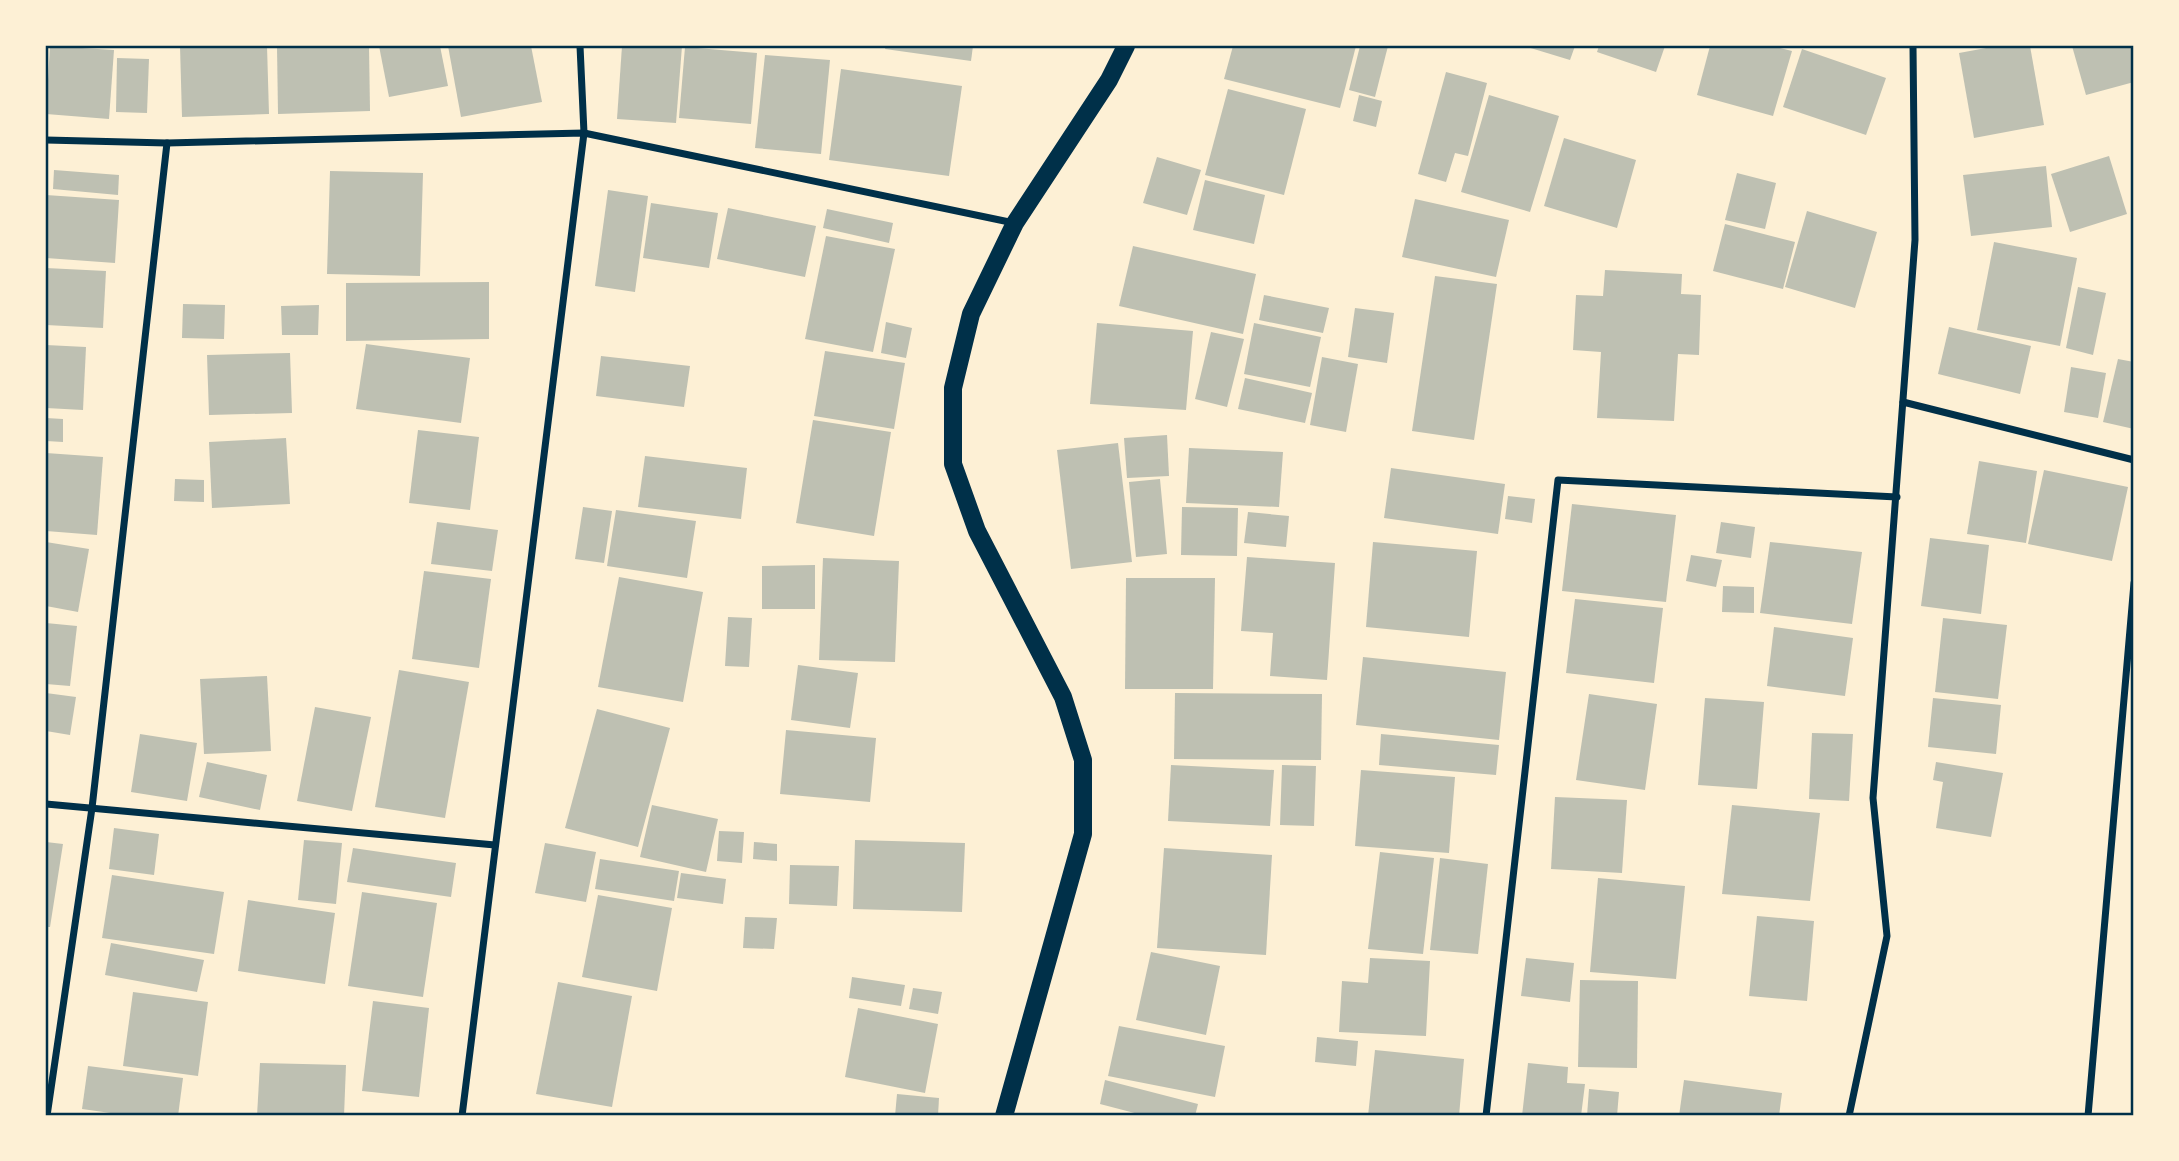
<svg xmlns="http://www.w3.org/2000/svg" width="2179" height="1161" font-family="Lato,sans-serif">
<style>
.building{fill:#bec0b2}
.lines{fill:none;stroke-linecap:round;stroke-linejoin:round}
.minor{stroke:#003049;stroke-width:7}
.primary{stroke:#003049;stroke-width:18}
.neatline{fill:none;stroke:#003049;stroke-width:2.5}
</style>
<rect width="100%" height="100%" fill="#fdf0d5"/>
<g class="building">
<polygon points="50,46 114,50 109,119 46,114"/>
<polygon points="180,46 267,46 269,114 182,117"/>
<polygon points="369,46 370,111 278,114 277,47"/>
<polygon points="379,46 440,46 448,86 389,97"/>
<polygon points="448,46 531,46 542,102 461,117"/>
<polygon points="622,46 682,46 676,123 617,119"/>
<polygon points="886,46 973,46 971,61 885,49"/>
<polygon points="1233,46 1356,46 1340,108 1224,79"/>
<polygon points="1360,46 1388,46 1375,97 1349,90"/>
<polygon points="1524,46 1575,46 1570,60"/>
<polygon points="1599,46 1665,46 1656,72 1597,52"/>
<polygon points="1710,46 1772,46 1792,51 1773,116 1697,95"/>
<polygon points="1997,46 2030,46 2044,125 1974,138 1959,53"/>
<polygon points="2072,46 2134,46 2134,82 2086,95"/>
<polygon points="685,47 757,53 751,124 679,118"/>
<polygon points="1802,49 1886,78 1866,135 1783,107"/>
<polygon points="765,55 830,60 821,154 755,148"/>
<polygon points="117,58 149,59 147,113 116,112"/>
<polygon points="841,69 962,86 949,176 829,160"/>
<polygon points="1446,72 1487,83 1468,156 1455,153 1446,182 1418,174"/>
<polygon points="1228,89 1306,109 1284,195 1205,175"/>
<polygon points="1359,95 1382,101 1376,127 1353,121"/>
<polygon points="1489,95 1559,116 1530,212 1461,192"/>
<polygon points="1564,138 1636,160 1617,228 1544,206"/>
<polygon points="2109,156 2127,214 2070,232 2051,174"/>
<polygon points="1157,157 1201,170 1187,215 1143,203"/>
<polygon points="2046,166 2052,227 1971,236 1963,175"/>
<polygon points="54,170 119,175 118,195 53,189"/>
<polygon points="330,171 423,173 420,276 327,274"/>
<polygon points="1737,173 1776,183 1765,229 1725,220"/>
<polygon points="1205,180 1265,195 1254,244 1193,230"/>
<polygon points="608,190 648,196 635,292 595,286"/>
<polygon points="46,195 119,200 115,263 46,258"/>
<polygon points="1415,199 1509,220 1496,277 1402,257"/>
<polygon points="651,203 718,213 709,268 643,258"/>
<polygon points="728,208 816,226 805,277 717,259"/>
<polygon points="827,209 893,223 889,243 823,228"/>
<polygon points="1807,211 1877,232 1855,308 1785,287"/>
<polygon points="1725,224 1795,242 1783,289 1713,271"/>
<polygon points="826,236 895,249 873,352 805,339"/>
<polygon points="1994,242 2077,258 2060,346 1977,330"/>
<polygon points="1133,246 1256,274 1243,334 1119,306"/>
<polygon points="46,268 106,271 103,328 46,325"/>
<polygon points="1605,270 1682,274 1681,294 1701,295 1699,355 1678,354 1674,421 1597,418 1601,352 1573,350 1576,295 1603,296"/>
<polygon points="1435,276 1497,284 1474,440 1412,431"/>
<polygon points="489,282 489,339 346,341 346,283"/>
<polygon points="2078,287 2106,293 2093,355 2066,348"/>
<polygon points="1264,295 1329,308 1323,333 1259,320"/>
<polygon points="183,304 225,305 224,339 182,338"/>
<polygon points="319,305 318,335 282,335 281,306"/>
<polygon points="1355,308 1394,313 1387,363 1348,357"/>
<polygon points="886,322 912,328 906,358 881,353"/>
<polygon points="1097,323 1193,331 1186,410 1090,404"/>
<polygon points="1254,323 1321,337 1310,387 1244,374"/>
<polygon points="1949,327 2031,346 2020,394 1938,374"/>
<polygon points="1211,332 1244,339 1227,407 1195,399"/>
<polygon points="366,344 470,358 461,423 356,409"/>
<polygon points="46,345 86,347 83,410 46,408"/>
<polygon points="825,351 905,363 894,429 814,416"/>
<polygon points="290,353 292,413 209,415 207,355"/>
<polygon points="601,356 690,366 684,407 596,396"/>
<polygon points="1322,357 1358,364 1346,432 1310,425"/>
<polygon points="2118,359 2134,362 2134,429 2103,422"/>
<polygon points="2071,367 2106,373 2098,418 2064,412"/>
<polygon points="1245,378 1312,393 1305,423 1238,409"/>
<polygon points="46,418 63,419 63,442 46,441"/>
<polygon points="813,420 891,432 874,536 796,523"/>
<polygon points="418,430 479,437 470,510 409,503"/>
<polygon points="1167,435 1169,476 1127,478 1124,438"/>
<polygon points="286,438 290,504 212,508 209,442"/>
<polygon points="1118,443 1132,562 1071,569 1057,450"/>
<polygon points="1189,448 1283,452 1279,507 1186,503"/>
<polygon points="46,453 103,457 97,535 46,531"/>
<polygon points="645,456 747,468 741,519 638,507"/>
<polygon points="1979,461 2037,471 2026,543 1967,534"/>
<polygon points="1391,468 1505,484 1498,534 1384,518"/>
<polygon points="2044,470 2128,487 2112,561 2028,544"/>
<polygon points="175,479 204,480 204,502 174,501"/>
<polygon points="1160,479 1167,554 1136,557 1129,482"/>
<polygon points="1508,496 1535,499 1532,523 1505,519"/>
<polygon points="1572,504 1676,515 1666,602 1562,591"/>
<polygon points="583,507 612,511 604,563 575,559"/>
<polygon points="1182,507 1238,508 1237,556 1181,555"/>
<polygon points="616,510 696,521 687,578 607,566"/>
<polygon points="1248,512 1289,516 1286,547 1244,543"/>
<polygon points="437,522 498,530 492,571 431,564"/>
<polygon points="1721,522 1755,527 1751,558 1716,553"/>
<polygon points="1930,538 1989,545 1981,614 1921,606"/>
<polygon points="46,542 89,549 78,612 46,606"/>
<polygon points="1373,542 1477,551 1469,637 1366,627"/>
<polygon points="1770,542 1862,552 1852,624 1760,613"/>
<polygon points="1691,555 1722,560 1716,587 1686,581"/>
<polygon points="1247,557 1335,563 1327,680 1270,676 1273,633 1241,631"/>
<polygon points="823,558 899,561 895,662 819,660"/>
<polygon points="815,565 815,609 762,609 762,566"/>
<polygon points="424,571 491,579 479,668 412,659"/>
<polygon points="619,577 703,592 683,702 598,687"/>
<polygon points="1126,578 1215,578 1213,689 1125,689"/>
<polygon points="1723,586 1754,587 1754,613 1722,612"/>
<polygon points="1575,599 1663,608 1654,683 1566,673"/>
<polygon points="728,617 752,618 749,667 725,666"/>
<polygon points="1943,618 2007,625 1998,699 1935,692"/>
<polygon points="46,623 77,626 70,686 46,684"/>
<polygon points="1774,627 1853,638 1845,696 1767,686"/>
<polygon points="1363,657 1506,672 1499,740 1356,725"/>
<polygon points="798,665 858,673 850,728 791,720"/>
<polygon points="399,670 469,682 445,818 375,807"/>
<polygon points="267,676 271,751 204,754 200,679"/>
<polygon points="46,693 76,697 70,735 46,731"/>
<polygon points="1175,693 1322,694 1321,760 1174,759"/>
<polygon points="1589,694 1657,704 1645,790 1576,780"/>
<polygon points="1705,698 1764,702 1757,789 1698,785"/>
<polygon points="1933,698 2001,705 1996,754 1928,747"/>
<polygon points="315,707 371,717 352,811 297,801"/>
<polygon points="597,709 670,728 638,847 565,828"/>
<polygon points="786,730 876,738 870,802 780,794"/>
<polygon points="1812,733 1853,734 1849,801 1809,799"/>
<polygon points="140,734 197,743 187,801 131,792"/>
<polygon points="1381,734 1499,745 1496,775 1379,765"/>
<polygon points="207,762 267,775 260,810 199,797"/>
<polygon points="1936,762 2003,773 1991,837 1936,828 1943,782 1933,780"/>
<polygon points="1171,765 1274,770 1270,826 1168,821"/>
<polygon points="1282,765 1316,766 1314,826 1280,825"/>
<polygon points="1361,770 1455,777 1449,853 1355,846"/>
<polygon points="1555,797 1627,800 1622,873 1551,869"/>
<polygon points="652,805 718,819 706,872 640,857"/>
<polygon points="1732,805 1820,813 1810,901 1722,894"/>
<polygon points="114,828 159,834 154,875 109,869"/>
<polygon points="719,831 744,832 742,863 717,861"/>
<polygon points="304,840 342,843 336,904 298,900"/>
<polygon points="855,840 965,843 962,912 853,909"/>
<polygon points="46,842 63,844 50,927 46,927"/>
<polygon points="754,842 777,844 777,861 753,859"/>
<polygon points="545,843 596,852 586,902 535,893"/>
<polygon points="353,848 456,863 451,897 347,882"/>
<polygon points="1164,848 1272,855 1266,955 1157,948"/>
<polygon points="1380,852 1434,858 1423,954 1368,949"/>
<polygon points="1440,858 1488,864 1478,954 1430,950"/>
<polygon points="600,859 679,871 674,901 595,889"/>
<polygon points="790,865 839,866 837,906 789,904"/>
<polygon points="681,873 726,879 723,904 677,898"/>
<polygon points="112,875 224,892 214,954 102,938"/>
<polygon points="1598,878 1685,886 1676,979 1590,972"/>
<polygon points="362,892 437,903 423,997 348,986"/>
<polygon points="598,895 672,908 657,991 582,977"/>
<polygon points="248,900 335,913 325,984 238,971"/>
<polygon points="1757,916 1814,921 1807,1001 1749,996"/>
<polygon points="745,917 777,918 774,949 743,948"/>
<polygon points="111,943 204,960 197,992 105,975"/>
<polygon points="1151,952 1220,966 1206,1035 1136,1020"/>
<polygon points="1370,958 1430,961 1426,1036 1339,1032 1342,981 1368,983"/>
<polygon points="1526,958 1574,963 1570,1002 1521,996"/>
<polygon points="852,977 905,985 901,1006 849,998"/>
<polygon points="1580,980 1638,981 1637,1068 1578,1067"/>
<polygon points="558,982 632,996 612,1107 536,1094"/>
<polygon points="913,988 942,992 938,1014 909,1009"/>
<polygon points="133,992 208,1002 198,1076 123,1066"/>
<polygon points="373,1001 429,1008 419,1097 362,1091"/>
<polygon points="858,1008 938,1024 925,1093 845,1077"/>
<polygon points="1119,1026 1225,1046 1215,1097 1108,1076"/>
<polygon points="1317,1037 1358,1041 1356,1066 1315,1062"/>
<polygon points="1375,1050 1464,1059 1459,1116 1368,1116"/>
<polygon points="260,1063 346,1065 344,1116 257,1116"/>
<polygon points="1528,1063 1568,1067 1567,1083 1585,1084 1581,1116 1522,1116"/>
<polygon points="88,1066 183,1078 178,1116 132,1116 82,1109"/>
<polygon points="1105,1080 1198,1104 1195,1116 1146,1116 1100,1104"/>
<polygon points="1684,1080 1782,1093 1779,1116 1679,1116"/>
<polygon points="1589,1089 1619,1092 1617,1116 1587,1116"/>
<polygon points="897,1094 939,1098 938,1116 895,1116"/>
</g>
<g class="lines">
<g class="minor">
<polyline points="46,140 167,143 584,133 1014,223"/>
<polyline points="1903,402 2134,460"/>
<polyline points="46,804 495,845"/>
<polyline points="47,1116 92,808 167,143"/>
<polyline points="462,1116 584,133 580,46"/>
<polyline points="1486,1116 1558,480 1897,497"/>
<polyline points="1849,1116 1887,936 1873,798 1915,240 1913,46"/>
<polyline points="2088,1116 2134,583"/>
</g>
<polyline class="primary" points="1004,1116 1083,834 1083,760 1063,697 977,531 953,464 953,388 971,314 1015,223 1109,80 1126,46"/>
</g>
<rect width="2179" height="1161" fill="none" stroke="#fdf0d5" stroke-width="94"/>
<rect x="47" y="47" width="2085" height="1067" class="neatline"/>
</svg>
